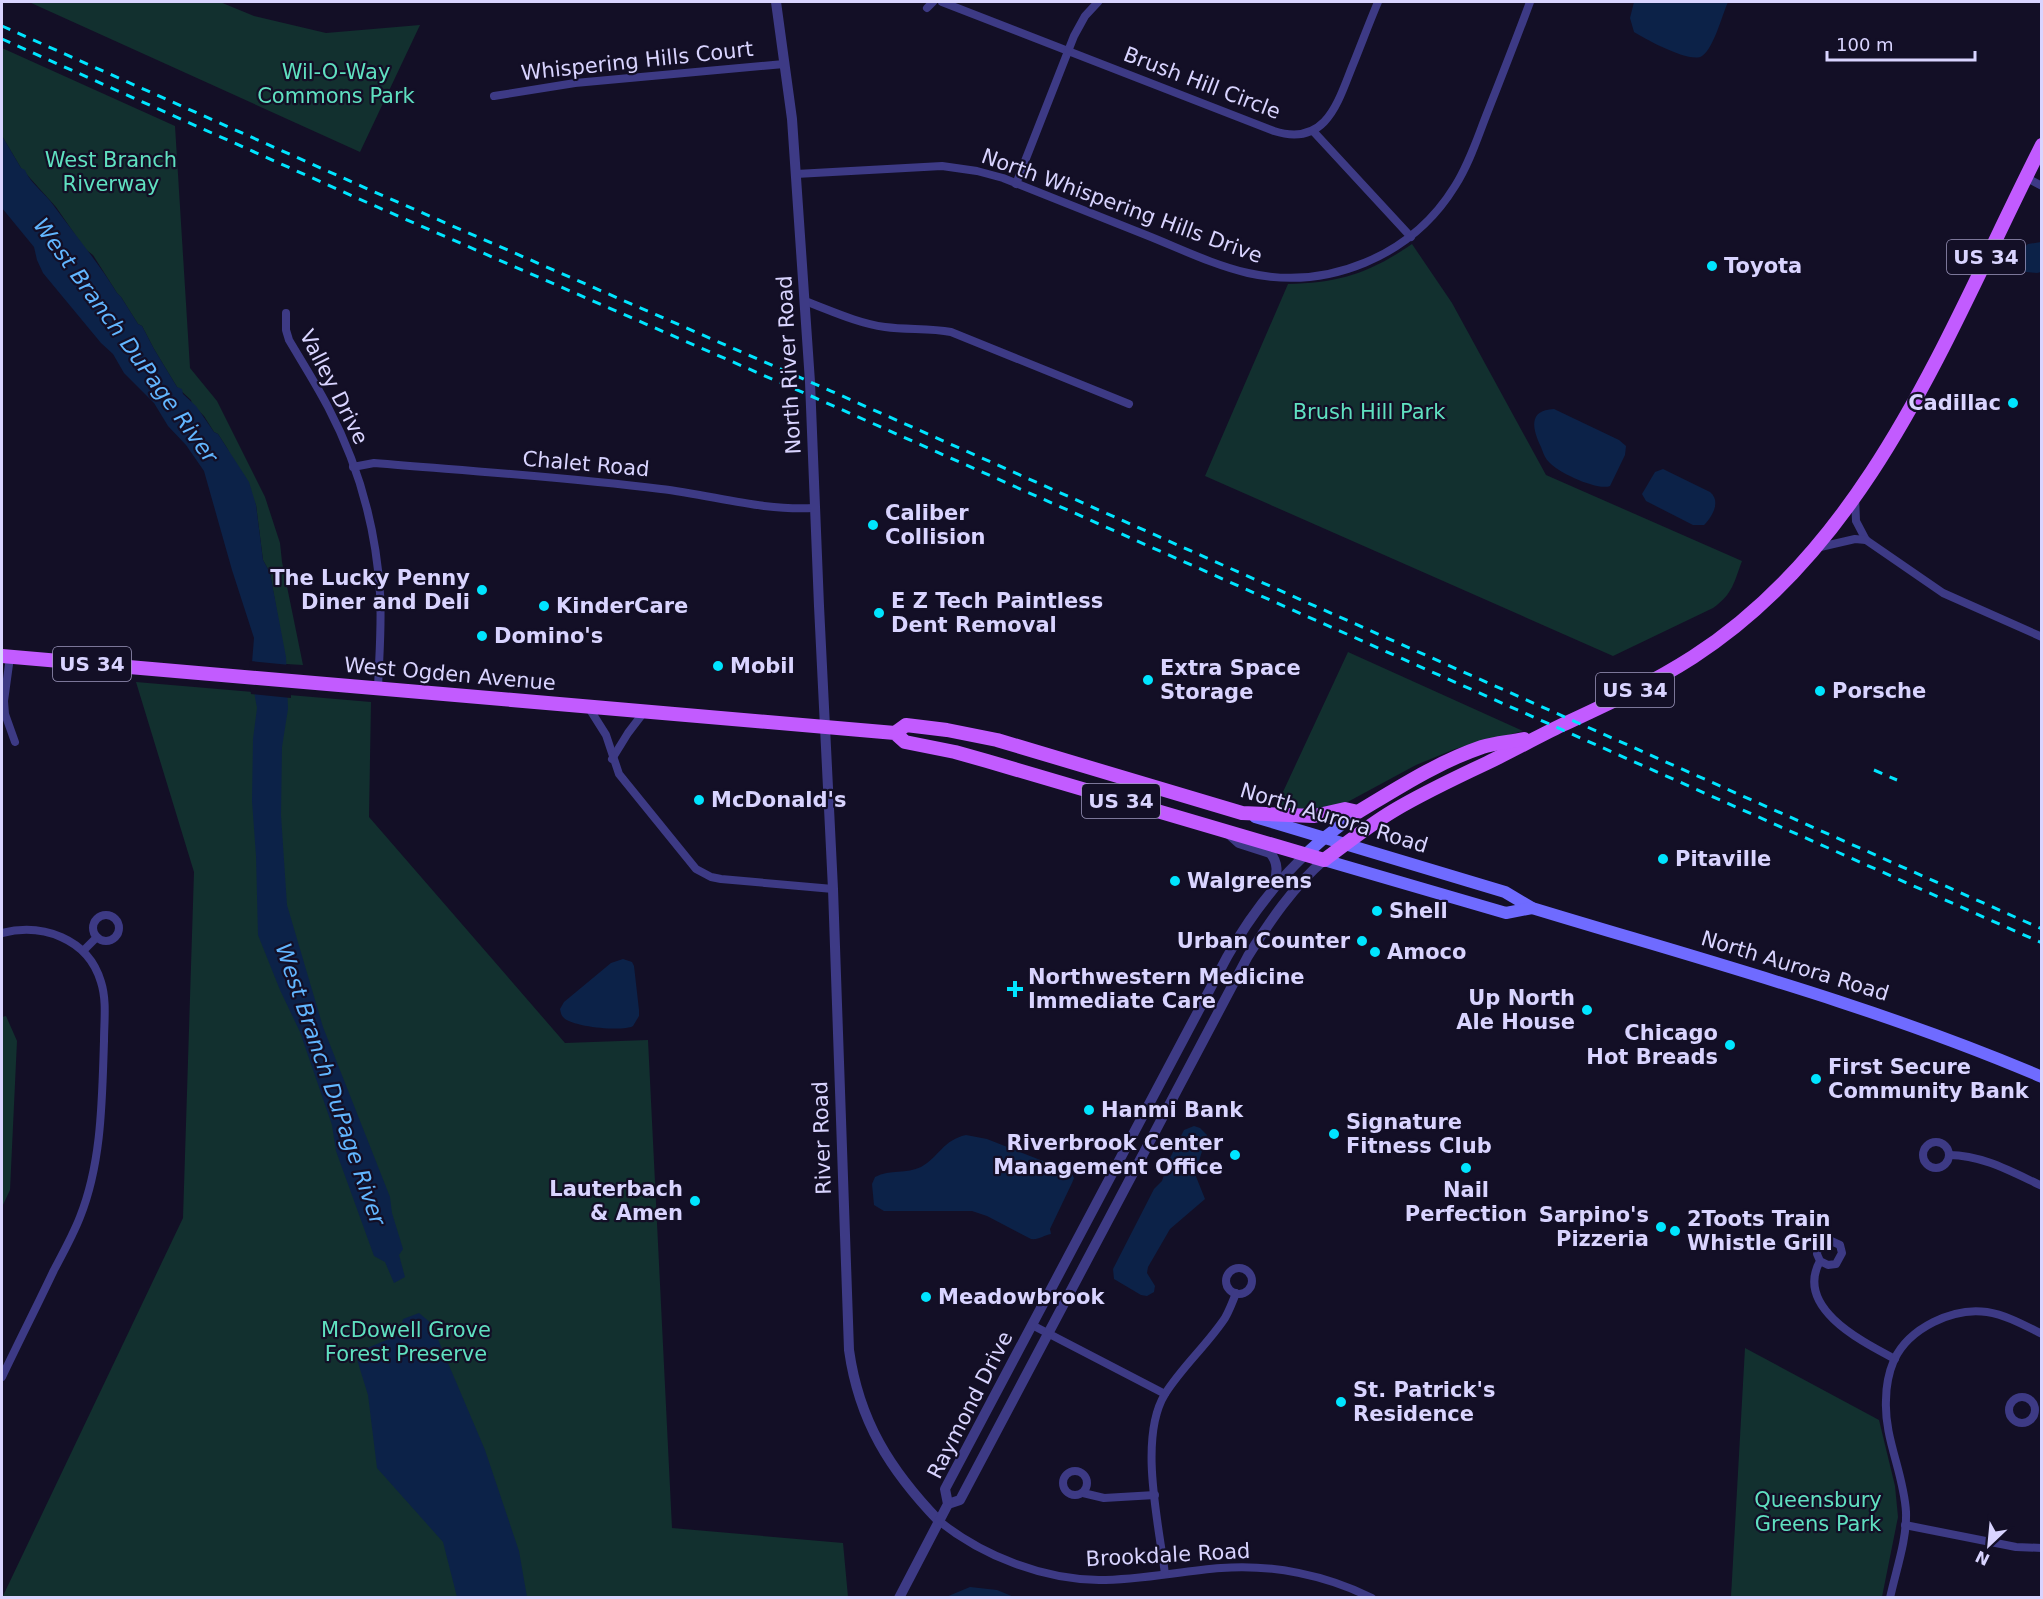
<svg xmlns="http://www.w3.org/2000/svg" width="2043" height="1599" font-family="'DejaVu Sans',sans-serif">
<style>
.green{fill:#12302f}
.water{fill:#0c2248}
.pier{fill:#130f26}
.lines{fill:none;stroke-linecap:round;stroke-linejoin:round}
.minor{stroke:#3d3a85;stroke-width:8}
.tertiary{stroke:#3d3a85;stroke-width:10}
.secondary{stroke:#6f6bff;stroke-width:12}
.primary{stroke:#c25bff;stroke-width:14}
.rail{stroke:#00e5ff;stroke-width:3;stroke-dasharray:9 8;stroke-linecap:butt}
.poi-dot{fill:#00e5ff;stroke:#130f26;stroke-width:2}
.labels{text-anchor:middle;stroke-width:4.5;stroke-linejoin:round;paint-order:stroke}
.shield{fill:#130f26;stroke:#9e99be;stroke-width:1.5}
.shield-label{font-size:20px;font-weight:bold;fill:#d9d4ff}
.street-label{font-size:21px;fill:#d9d4ff;stroke:#130f26}
.park-label{font-size:21px;fill:#5fe0c0;stroke:#130f26}
.poi-label{font-size:21px;font-weight:bold;fill:#d9d4ff;stroke:#130f26;text-anchor:start}
.water-label{font-size:22px;font-style:italic;fill:#62b6ff;stroke:#130f26}
</style>
<rect width="100%" height="100%" fill="#130f26"/>
<g class="green">
<polygon points="29,2 220,2 254,16 326,33 420,25 360,152"/>
<polygon points="2,48 175,126 190,368 217,401 265,497 280,543 282,562 303,665 286,664 270,573 263,560 256,505 227,448 218,434 214,432 204,416 192,404 191,400 177,387 154,349 142,326 138,324 121,297 117,293 93,255 85,249 56,207 21,168 2,136"/>
<path d="M1412 244 1452 303 1546 475 1742 561C1734 582 1733 594 1713 608L1613 656 1205 476 1288 284C1339 283 1370 273 1412 244Z"/>
<polygon points="1348,652 1523,731 1455,749 1416,765 1342,805 1316,810 1276,807"/>
<polygon points="136,682 371,702 369,817 565,1043 648,1040 672,1528 843,1543 848,1597 2,1598 183,1218 194,872"/>
<polygon points="6,1016 17,1041 10,1190 2,1207 2,1017"/>
<polygon points="1745,1348 1879,1420 1895,1486 1898,1517 1882,1597 1731,1597"/>
</g>
<g class="water">
<path d="M1634 2H1728C1722 15 1714 48 1702 56 1691 64 1645 39 1634 32L1630 18Z"/>
<path d="M2 136 21 168 25 170C29 182 46 194 54 206 75 235 98 262 117 293L121 297 138 324 142 326 154 349 177 387 182 389 183 394 196 406 214 432 218 434 249 482 256 505 263 560 270 573 286 657 288 709 282 747 281 815 287 905 323 1027 390 1197 392 1213 403 1249 399 1255 405 1277 394 1283 385 1262 374 1256 336 1151 332 1125 300 1032 280 990 258 935 256 856 252 801 253 739 257 708 251 675 254 638 232 570 204 471 186 445 168 426 154 403 124 373 113 354 101 343 43 273 37 260 34 247 2 208Z"/>
<polygon points="2041,242 2041,272 2037,273 2017,271 2016,254 2028,244"/>
<path d="M1554 409 1619 440 1626 446 1625 455 1610 486C1598 491 1559 473 1550 463 1545 459 1543 452 1541 447 1533 430 1527 410 1554 409Z"/>
<path d="M1663 469 1710 492C1721 501 1713 516 1704 525H1693L1646 501 1642 494 1655 472Z"/>
<path d="M623 959 632 962 634 966 639 1010V1016L633 1026C623 1032 573 1027 564 1018 561 1015 561 1013 560 1009L564 1002 611 963Z"/>
<polygon points="1194,1126 1200,1128 1207,1135 1195,1174 1205,1199 1170,1229 1148,1267 1147,1273 1155,1286 1154,1292 1147,1296 1141,1295 1114,1279 1113,1269 1154,1189 1162,1181 1169,1160 1184,1130"/>
<path d="M966 1135 987 1139 1071 1172 1074 1178 1072 1183 1050 1229 1051 1234C1044 1235 1039 1240 1031 1239L987 1216 972 1211H884L874 1205 872 1184 875 1177C890 1169 907 1174 921 1167 939 1157 943 1140 966 1135Z"/>
<polygon points="419,1313 431,1323 485,1450 519,1551 527,1597 457,1597 443,1542 377,1468 368,1395 355,1353 399,1335 403,1319"/>
<polygon points="970,1587 997,1590 1014,1597 946,1597"/>
</g>
<polygon class="pier" points="250,661 290,665 291,698 251,694 248,675"/>
<g class="lines">
<g class="minor">
<path d="M942 2 1274 131C1325 147 1337 105 1352 67 1361 45 1369 23 1378 2"/>
<polyline points="927,8 933,2"/>
<polyline points="494,96 575,83 784,64"/>
<polyline points="1313,131 1411,237"/>
<path d="M796 174 942 166 977 171 1003 178C1050 197 1098 216 1146 235 1179 248 1213 265 1248 273 1328 291 1412 256 1455 186 1469 164 1477 139 1486 116 1501 78 1516 40 1530 2"/>
<polyline points="2025,177 2042,186"/>
<polyline points="1016,184 1074,36 1085,16 1098,2"/>
<path d="M805 301C832 311 857 323 885 327 907 330 929 328 951 332L1129 404"/>
<path d="M286 313V330L289 340C302 362 316 384 328 407 358 464 376 529 380 593 382 625 379 657 378 689"/>
<path d="M353 467 374 463C470 471 566 477 661 489 713 495 762 511 814 508"/>
<polyline points="1855,496 1856,521 1866,540 1943,593 2042,637"/>
<polyline points="1816,548 1855,539 1866,540"/>
<polyline points="10,657 4,701 5,714 15,742"/>
<polyline points="589,708 606,735 619,774 696,869 711,877 721,879 833,889"/>
<polyline points="612,759 628,733 644,712"/>
<circle cx="106" cy="928" r="13"/>
<path d="M2 933C42 923 88 938 101 982 107 1001 104 1022 104 1041 102 1099 102 1162 80 1217 73 1235 63 1253 54 1270 37 1306 19 1341 2 1377"/>
<polyline points="83,951 97,937"/>
<circle cx="1936" cy="1155" r="13"/>
<path d="M1949 1155C1982 1155 2012 1172 2042 1186"/>
<path d="M1820 1261 1828 1265 1836 1264 1842 1253 1840 1245 1829 1240 1818 1246 1817 1254 1820 1261C1794 1308 1863 1342 1895 1359"/>
<circle cx="1239" cy="1281" r="13"/>
<polyline points="1032,1325 1165,1394"/>
<circle cx="2022" cy="1410" r="13"/>
<circle cx="1075" cy="1483" r="12"/>
<polyline points="1083,1493 1104,1498 1155,1495"/>
<path d="M939 1521C983 1556 1042 1579 1099 1580 1140 1580 1181 1571 1221 1568 1272 1564 1326 1575 1372 1598"/>
<polyline points="1905,1525 2016,1547 2042,1548"/>
<path d="M1165 1574C1159 1525 1138 1438 1165 1394 1182 1367 1207 1345 1225 1318 1229 1311 1233 1301 1236 1293"/>
<path d="M1890 1598C1896 1570 1907 1540 1906 1512 1904 1474 1884 1438 1886 1400 1886 1387 1889 1372 1894 1360 1909 1328 1953 1307 1987 1312 2006 1315 2024 1325 2042 1334"/>
</g>
<g class="tertiary">
<path d="M776 2 792 119 810 382 819 606 833 889 849 1350C859 1421 890 1470 939 1521"/>
<path d="M1229 834 1239 843 1270 853C1279 863 1277 873 1274 885"/>
<path d="M948 1504 960 1500 1248 956C1270 921 1293 887 1324 860"/>
<path d="M899 1598 948 1504 945 1489 1227 957C1248 919 1274 885 1305 855"/>
</g>
<g class="secondary">
<path d="M1255 817 1505 892 1532 908C1703 960 1876 1006 2042 1077"/>
<polyline points="1305,855 1324,838 1358,812"/>
<polyline points="1324,860 1506,913 1532,908"/>
</g>
<g class="primary">
<path d="M2 656 895 733 905 742 955 752 987 761 1324 860C1347 843 1368 826 1393 811 1423 793 1455 778 1487 763 1512 751 1537 737 1562 725 1607 704 1651 684 1693 657 1873 541 1949 328 2042 145"/>
<path d="M895 733 906 725 947 730 997 740 1242 813 1314 816 1345 809 1358 812C1398 788 1438 762 1482 747 1495 743 1510 742 1524 739"/>
</g>
<g class="rail">
<polyline points="2,26 370,190 831,391 2042,929"/>
<polyline points="2,39 366,202 811,396 2042,943"/>
<polyline points="1874,770 1897,780"/>
</g>
</g>
<g class="poi-dot">
<circle cx="1712" cy="266" r="6"/>
<circle cx="2013" cy="403" r="6"/>
<circle cx="873" cy="525" r="6"/>
<circle cx="482" cy="590" r="6"/>
<circle cx="544" cy="606" r="6"/>
<circle cx="879" cy="613" r="6"/>
<circle cx="482" cy="636" r="6"/>
<circle cx="718" cy="666" r="6"/>
<circle cx="1148" cy="680" r="6"/>
<circle cx="1820" cy="691" r="6"/>
<circle cx="699" cy="800" r="6"/>
<circle cx="1663" cy="859" r="6"/>
<circle cx="1175" cy="881" r="6"/>
<circle cx="1377" cy="911" r="6"/>
<circle cx="1362" cy="941" r="6"/>
<circle cx="1375" cy="952" r="6"/>
<path d="M1012 980h6v6h6v6h-6v6h-6v-6h-6v-6h6z"/>
<circle cx="1587" cy="1010" r="6"/>
<circle cx="1730" cy="1045" r="6"/>
<circle cx="1816" cy="1079" r="6"/>
<circle cx="1089" cy="1110" r="6"/>
<circle cx="1334" cy="1134" r="6"/>
<circle cx="1235" cy="1155" r="6"/>
<circle cx="1466" cy="1168" r="6"/>
<circle cx="695" cy="1201" r="6"/>
<circle cx="1661" cy="1227" r="6"/>
<circle cx="1675" cy="1231" r="6"/>
<circle cx="926" cy="1297" r="6"/>
<circle cx="1341" cy="1402" r="6"/>
</g>
<g class="labels">
<g class="shield">
<rect x="1947" y="240" width="78" height="34" rx="4.5"/>
<rect x="53" y="647" width="78" height="34" rx="4.5"/>
<rect x="1596" y="673" width="78" height="34" rx="4.5"/>
<rect x="1082" y="784" width="78" height="34" rx="4.5"/>
</g>
<g class="shield-label">
<text x="1986" y="264">US 34</text>
<text x="92" y="671">US 34</text>
<text x="1635" y="697">US 34</text>
<text x="1121" y="808">US 34</text>
</g>
<g class="street-label">
<text transform="translate(637 61) rotate(-6)" y="7">Whispering Hills Court</text>
<text transform="translate(1202 83) rotate(21)" y="7">Brush Hill Circle</text>
<text transform="translate(1122 206) rotate(20)" y="7">North Whispering Hills Drive</text>
<text transform="translate(789 365) rotate(-93)" y="7">North River Road</text>
<text transform="translate(334 387) rotate(63)" y="7">Valley Drive</text>
<text transform="translate(586 464) rotate(5)" y="7">Chalet Road</text>
<text transform="translate(450 674) rotate(5)" y="7">West Ogden Avenue</text>
<text transform="translate(1334 818) rotate(17)" y="7">North Aurora Road</text>
<text transform="translate(1795 966) rotate(17)" y="7">North Aurora Road</text>
<text transform="translate(822 1138) rotate(-92)" y="7">River Road</text>
<text transform="translate(970 1405) rotate(-63)" y="7">Raymond Drive</text>
<text transform="translate(1168 1555) rotate(-3)" y="7">Brookdale Road</text>
</g>
<g class="park-label">
<text x="336" y="79">Wil-O-Way<tspan x="336" dy="24">Commons Park</tspan></text>
<text x="111" y="167">West Branch<tspan x="111" dy="24">Riverway</tspan></text>
<text x="1369" y="419">Brush Hill Park</text>
<text x="406" y="1337">McDowell Grove<tspan x="406" dy="24">Forest Preserve</tspan></text>
<text x="1818" y="1507">Queensbury<tspan x="1818" dy="24">Greens Park</tspan></text>
</g>
<g class="poi-label">
<text x="1724" y="273">Toyota</text>
<text x="2001" y="410" text-anchor="end">Cadillac</text>
<text x="885" y="520">Caliber<tspan x="885" dy="24">Collision</tspan></text>
<text x="470" y="585" text-anchor="end">The Lucky Penny<tspan x="470" dy="24">Diner and Deli</tspan></text>
<text x="891" y="608">E Z Tech Paintless<tspan x="891" dy="24">Dent Removal</tspan></text>
<text x="556" y="613">KinderCare</text>
<text x="494" y="643">Domino's</text>
<text x="730" y="673">Mobil</text>
<text x="1160" y="675">Extra Space<tspan x="1160" dy="24">Storage</tspan></text>
<text x="1832" y="698">Porsche</text>
<text x="711" y="807">McDonald's</text>
<text x="1675" y="866">Pitaville</text>
<text x="1187" y="888">Walgreens</text>
<text x="1389" y="918">Shell</text>
<text x="1350" y="948" text-anchor="end">Urban Counter</text>
<text x="1387" y="959">Amoco</text>
<text x="1028" y="984">Northwestern Medicine<tspan x="1028" dy="24">Immediate Care</tspan></text>
<text x="1575" y="1005" text-anchor="end">Up North<tspan x="1575" dy="24">Ale House</tspan></text>
<text x="1718" y="1040" text-anchor="end">Chicago<tspan x="1718" dy="24">Hot Breads</tspan></text>
<text x="1828" y="1074">First Secure<tspan x="1828" dy="24">Community Bank</tspan></text>
<text x="1101" y="1117">Hanmi Bank</text>
<text x="1346" y="1129">Signature<tspan x="1346" dy="24">Fitness Club</tspan></text>
<text x="1223" y="1150" text-anchor="end">Riverbrook Center<tspan x="1223" dy="24">Management Office</tspan></text>
<text x="683" y="1196" text-anchor="end">Lauterbach<tspan x="683" dy="24">&amp; Amen</tspan></text>
<text x="1466" y="1197" text-anchor="middle">Nail<tspan x="1466" dy="24">Perfection</tspan></text>
<text x="1649" y="1222" text-anchor="end">Sarpino's<tspan x="1649" dy="24">Pizzeria</tspan></text>
<text x="1687" y="1226">2Toots Train<tspan x="1687" dy="24">Whistle Grill</tspan></text>
<text x="938" y="1304">Meadowbrook</text>
<text x="1353" y="1397">St. Patrick's<tspan x="1353" dy="24">Residence</tspan></text>
</g>
<g class="water-label">
<text transform="translate(126 340) rotate(54)" y="8">West Branch DuPage River</text>
<text transform="translate(331 1084) rotate(71)" y="8">West Branch DuPage River</text>
</g>
</g>
<rect width="2043" height="1599" fill="none" stroke="#d9d4ff" stroke-width="6"/>
<g transform="translate(1989 1545) rotate(206)" stroke="#130f26" stroke-width="4.5" paint-order="stroke">
<path d="M0-4.5L10 22L0 15L-10 22Z" fill="#d9d4ff"/>
<text y="-9" font-size="16" font-weight="bold" text-anchor="middle" fill="#d9d4ff">N</text>
</g>
<path d="M1827 51v9h148v-9" fill="none" stroke="#d9d4ff" stroke-width="3"/>
<text x="1836" y="51" font-size="18" fill="#d9d4ff" stroke="#130f26" stroke-width="4.5" paint-order="stroke">100 m</text>
</svg>
